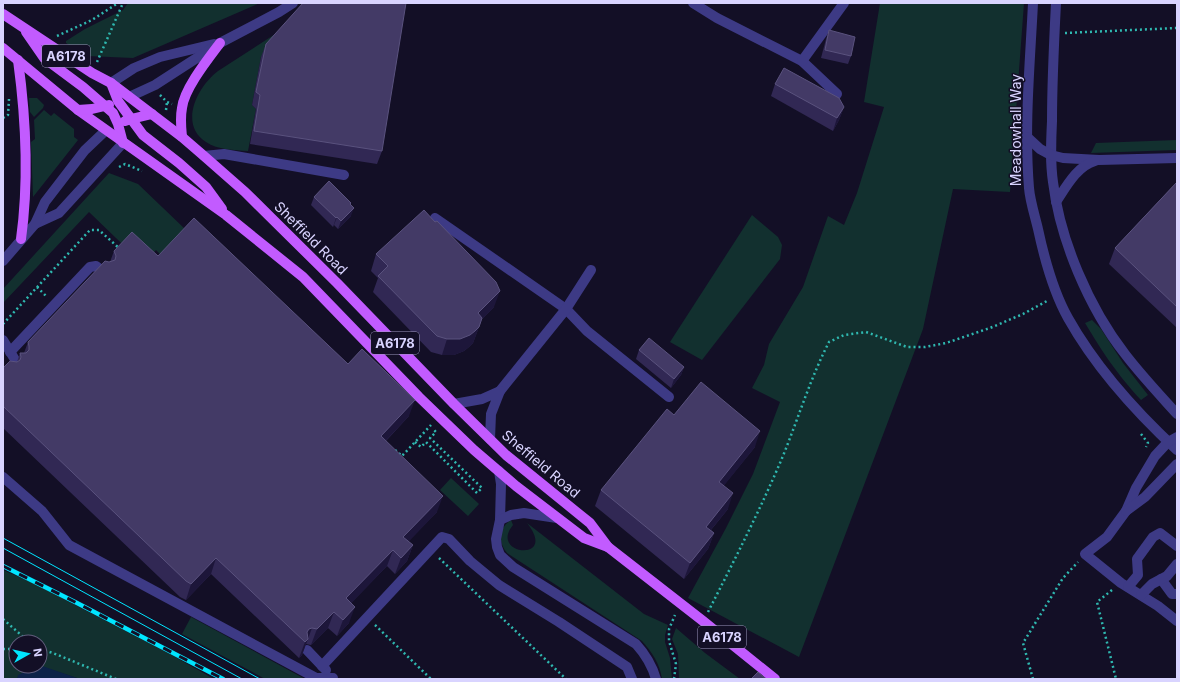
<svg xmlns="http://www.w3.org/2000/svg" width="1180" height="682" font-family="Inter,sans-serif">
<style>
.green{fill:#12302f}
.water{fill:#0c2248}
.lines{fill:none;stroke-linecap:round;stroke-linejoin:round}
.path{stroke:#2fb8b0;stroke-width:2.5;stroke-dasharray:2 3;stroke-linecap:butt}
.minor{stroke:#3d3a85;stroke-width:10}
.major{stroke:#c25bff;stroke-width:10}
.tram{stroke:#00e5ff;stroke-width:1}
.rail-casing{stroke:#00e5ff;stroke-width:4.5}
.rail{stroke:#130f26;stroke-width:3;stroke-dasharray:9;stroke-linecap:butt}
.wall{fill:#312854}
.shaded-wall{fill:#1d163a}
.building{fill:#433a66;stroke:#5a527e}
.labels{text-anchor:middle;stroke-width:3;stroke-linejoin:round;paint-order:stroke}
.shield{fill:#130f26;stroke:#9e99be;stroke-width:1}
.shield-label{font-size:13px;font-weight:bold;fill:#d9d4ff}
.street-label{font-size:14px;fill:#d9d4ff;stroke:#130f26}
</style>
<rect width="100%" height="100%" fill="#130f26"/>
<g class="green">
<polygon points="128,3 260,3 133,58 87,56 66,43 66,41 85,29 123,10"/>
<polygon points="880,3 1024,3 1010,192 953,189 923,329 799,657 688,598 726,528 753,474 780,402 752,388 764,365 769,344 803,287 828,216 844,225 857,193 884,107 864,102"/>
<path d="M289 25 261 57 252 105 256 109 248 151C234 150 218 150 206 142 178 124 198 86 218 71Z"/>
<polygon points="29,98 37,98 44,105 43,108 34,117 30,112"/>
<polygon points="44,110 51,116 54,113 74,129 74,137 78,140 33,197 31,142 35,139 34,120"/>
<polygon points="1177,140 1177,150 1091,153 1096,143"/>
<polygon points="109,173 138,184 186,230 162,256 156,250 143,264 89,212 3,303 3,289"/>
<polygon points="752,215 778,237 782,245 780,259 702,360 670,342"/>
<path d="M1092 320 1101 329 1123 363 1148 395 1141 400C1117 374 1103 353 1085 323Z"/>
<polygon points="451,478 479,504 468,516 440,490"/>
<path d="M511 520 513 525C488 555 559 563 527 523L644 614 668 625 665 635V642L670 658 672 679H662C660 664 652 652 642 641L507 553C498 542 498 528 511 520Z"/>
<polygon points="3,570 31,582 170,654 214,679 80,679 40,666 40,642 16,642 16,666 37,666 19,675 17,679 3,679"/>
<polygon points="191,617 305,679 265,679 182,634"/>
<polygon points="676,628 705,653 740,679 679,679 678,654 672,639"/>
</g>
<polygon class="water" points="37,666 42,666 80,679 17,679 18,675"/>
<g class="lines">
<g class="path">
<polyline points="1065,33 1177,28"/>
<polyline points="57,36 92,20 118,3"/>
<polyline points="97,62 123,3"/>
<polyline points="160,95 167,102 172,104"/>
<polyline points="166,110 167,102"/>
<polyline points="3,118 8,115 9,99"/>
<polyline points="119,167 125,164 142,171"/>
<polyline points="37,287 47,297"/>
<polyline points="3,324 90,230 99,230 120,249"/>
<polyline points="1141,434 1148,443 1146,447"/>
<polyline points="415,442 421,447 426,442 477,493 482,488 430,438 436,432 434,430"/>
<polyline points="395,450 402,456 431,425"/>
<polyline points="439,558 566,679"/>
<polyline points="1112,590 1097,602 1116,679"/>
<path d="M708 612C733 563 758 514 780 463 797 423 809 381 829 342L844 335 866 332 907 347H925L946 343 990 328 1023 314 1047 301"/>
<polyline points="3,619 29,642"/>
<polyline points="375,625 431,679"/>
<polyline points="3,649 16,649"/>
<polyline points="40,649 53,653 116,679"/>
<polyline points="674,679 676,664 669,641 669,629 675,615"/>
<polyline points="1033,679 1023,643 1063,578 1078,562"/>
</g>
<g class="minor">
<polyline points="693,3 717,18 802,61 837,94"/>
<path d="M1033 3C1030 64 1024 126 1029 188 1030 201 1035 216 1038 229 1044 257 1054 293 1068 318 1096 368 1135 411 1177 450"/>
<path d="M1056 3C1054 42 1052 82 1052 121 1051 142 1050 162 1053 182 1060 240 1089 308 1125 354 1141 375 1159 394 1177 414"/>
<polyline points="802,61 844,3"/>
<polyline points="111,83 134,68 160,57 214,44"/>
<polyline points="129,97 155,85 220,43 279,12 293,3"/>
<polyline points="1027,137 1040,149 1051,155 1063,158 1099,160 1177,158"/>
<polyline points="204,156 224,154 344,175"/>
<path d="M1056 202C1066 187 1077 166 1095 161"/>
<polyline points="435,218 566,309 587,331 669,397"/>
<polyline points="35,224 59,213 123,143"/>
<polyline points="3,261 35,224 45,202 85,150 105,131"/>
<polyline points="3,340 17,363"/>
<polyline points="10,352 90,267 96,266 104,272"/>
<polyline points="500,391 566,309 591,270"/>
<polyline points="454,404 482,399 500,391 491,414 490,439"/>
<polyline points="1177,437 1168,442 1155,456 1136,488 1126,511 1107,537 1085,554 1121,583 1158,606 1177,621"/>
<path d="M499 471 501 484 500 520 496 539 497 547 500 555 513 567 636 644C646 655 652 665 656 679"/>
<polyline points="3,477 42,511 69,545 316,678 333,678"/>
<polyline points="1126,511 1145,497 1177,464"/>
<polyline points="500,520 511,515 524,513 557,518"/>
<polyline points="1161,579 1172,594 1177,594"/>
<polyline points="1128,587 1138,575 1137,559 1153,537 1160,533 1177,546"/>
<polyline points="1141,595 1152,584 1167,576 1177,564"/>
<polyline points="307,650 326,670"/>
<polyline points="322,666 442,537 449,539 470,561 499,585 559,622 627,667 632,679"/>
</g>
<g class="major">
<polyline points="3,14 92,73 111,83 182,137 204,156 245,192 337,283 454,404 506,455 590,523 608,547 703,621 775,679"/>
<polyline points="26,32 44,58 83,87 113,113 118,124 123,143"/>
<polyline points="3,48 78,110 226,215 303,277 419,397 474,450 516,486 584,538 608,547"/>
<path d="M18 60C26 119 29 181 21 239"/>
<polyline points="111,83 118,101 143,135 179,163 206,187 222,209"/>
<polyline points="78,110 92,109 109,105"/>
<polyline points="125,121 131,119 152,114"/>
<path d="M182 137C181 127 180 118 182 108 184 89 208 59 220 43"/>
</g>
<g class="tram">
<polyline points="3,538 260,679"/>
<polyline points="3,548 242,679"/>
</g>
<g class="rail-casing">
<polyline id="rail" points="3,566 77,603 223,679"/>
</g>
<use href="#rail" class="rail"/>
</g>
<g class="wall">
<polygon points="829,30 851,56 848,64 821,58 826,39"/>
<polygon points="266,44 382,151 377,164 250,144 256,109 252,105 261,57"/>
<polygon points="775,84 844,107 839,120 833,131 771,96"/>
<polygon points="1177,182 1177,328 1109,264 1115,248"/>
<polygon points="314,197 350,205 351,216 338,229 334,225 333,227 311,205"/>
<polygon points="114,251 158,256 348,364 409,416 386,441 437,512 408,541 413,545 407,561 395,574 387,566 351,603 349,623 337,636 328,628 311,645 306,644 302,655 299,658 211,574 186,600 180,597 3,428 3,368 17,362 20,353 24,353 28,342 110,262"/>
<polygon points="376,254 494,307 482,319 473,343 469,347 464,351 454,355 442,355 431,352 373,292 378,278 371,271"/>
<polygon points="639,350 684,367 681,375 671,388 636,359"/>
<polygon points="674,415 755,447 724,485 728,509 711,530 714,533 708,549 684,579 595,506 601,490"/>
</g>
<g class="shaded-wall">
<polygon points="844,107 839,120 833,131 837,118"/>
<polygon points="354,208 351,216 338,229 341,221"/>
<polygon points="337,217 334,225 333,227 336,218"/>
<polygon points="500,291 494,307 482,319 473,343 469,347 464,351 454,355 442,355 447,339 478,313"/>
<polygon points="684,367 681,375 671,388 674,379"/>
<polygon points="415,400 409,416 375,452 381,436"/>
<polygon points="760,431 755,447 714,498 719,482"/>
<polygon points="733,493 728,509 700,543 706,527"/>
<polygon points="443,496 437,512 398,553 403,537"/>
<polygon points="714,533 708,549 684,579 690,563"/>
<polygon points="413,545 407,561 395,574 401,558"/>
<polygon points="393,550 387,566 340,615 346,598"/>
<polygon points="216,558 211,574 186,600 191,584"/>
<polygon points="355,607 349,623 337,636 343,620"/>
<polygon points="334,612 328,628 311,645 317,629"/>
<polygon points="312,628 302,655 299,658 305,642 307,632 309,629"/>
</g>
<g class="building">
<polygon points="303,3 406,3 382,151 254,131 260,95 256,92 266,44"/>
<polygon points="829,30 855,37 851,56 825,50"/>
<polygon points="784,68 839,98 844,107 837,118 775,84"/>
<polygon points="329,181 351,203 350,204 354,208 341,221 337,217 336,218 314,197"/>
<polygon points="1177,182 1177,307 1115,248"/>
<polygon points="424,210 435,222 437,221 496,282 500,291 478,313 482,318 479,327 475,331 470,335 460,339 447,339 437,336 378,276 388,266 376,254"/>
<polygon points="194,218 348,364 362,349 415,400 381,436 443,496 403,537 413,545 401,558 393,550 346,598 355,607 343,620 334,612 317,629 312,628 309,629 307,632 308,639 305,642 216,558 191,584 186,581 3,406 3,368 10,361 17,362 20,360 21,357 20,353 26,353 29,350 29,346 28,342 105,261 109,262 115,260 116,256 114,251 132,232 158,256"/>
<polygon points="649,338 684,367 674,379 639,350"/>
<polygon points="701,382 760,431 719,482 733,493 706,527 714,533 690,563 601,490 667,409 674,415"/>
<polygon points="758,672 766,679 751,679"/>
</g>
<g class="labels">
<g class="shield">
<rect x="42" y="45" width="48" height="22" rx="3"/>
<rect x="371" y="332" width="48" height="22" rx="3"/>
<rect x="698" y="626" width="48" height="22" rx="3"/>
</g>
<g class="shield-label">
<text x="66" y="61">A6178</text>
<text x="395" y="348">A6178</text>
<text x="722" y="642">A6178</text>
</g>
<g class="street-label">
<text transform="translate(1016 130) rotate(-90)" y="5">Meadowhall Way</text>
<text transform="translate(311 238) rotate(45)" y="5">Sheffield Road</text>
<text transform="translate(541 464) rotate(40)" y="5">Sheffield Road</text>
</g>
</g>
<rect width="1180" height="682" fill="none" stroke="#d9d4ff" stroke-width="8"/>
<g transform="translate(28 654) rotate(82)"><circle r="19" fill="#130f26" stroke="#625e7d"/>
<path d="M0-3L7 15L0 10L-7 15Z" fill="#00e5ff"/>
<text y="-6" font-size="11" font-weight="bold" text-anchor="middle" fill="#d9d4ff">N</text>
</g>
</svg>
